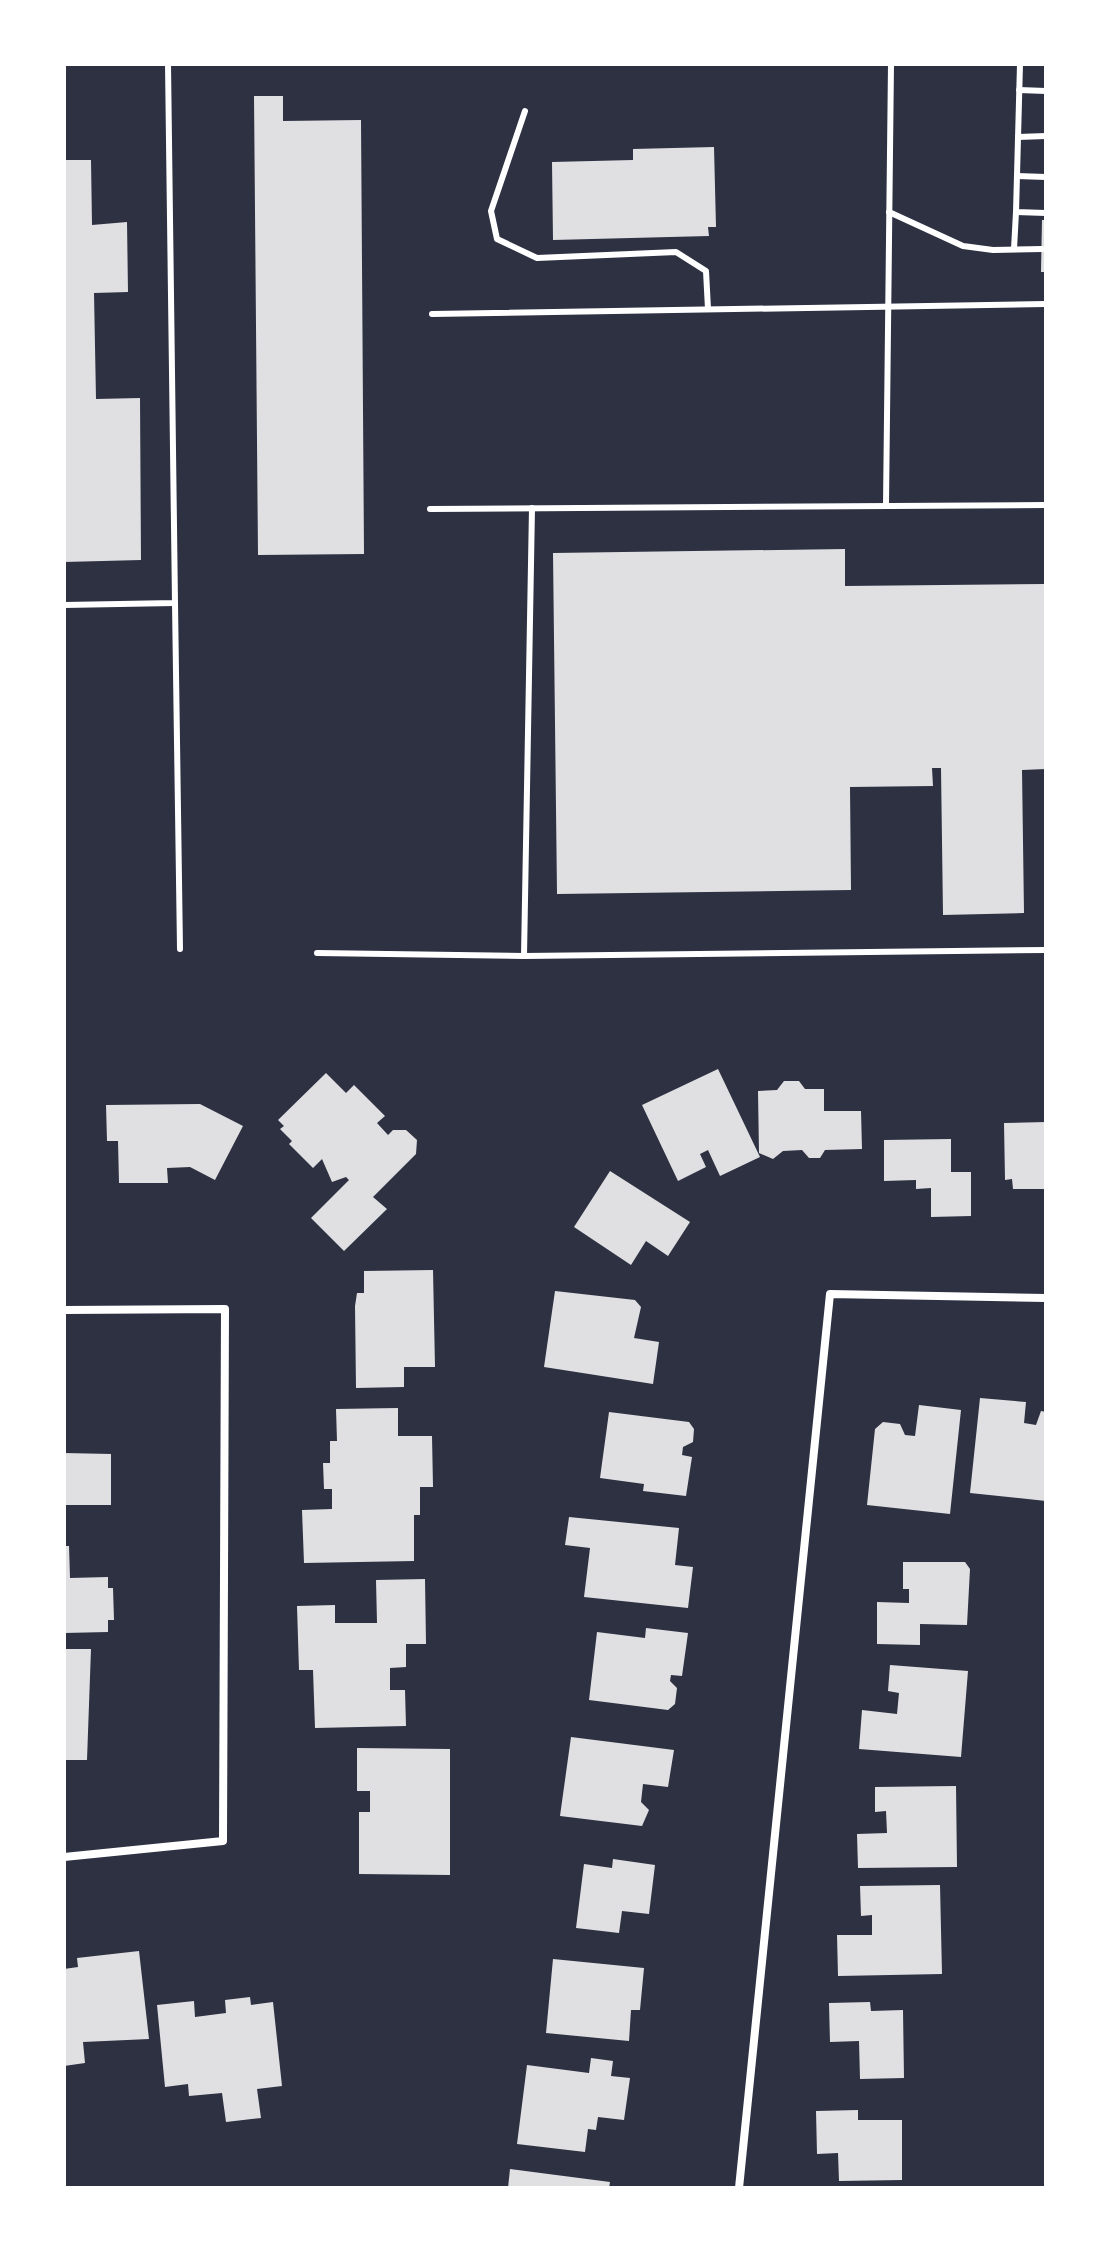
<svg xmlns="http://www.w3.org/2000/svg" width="1110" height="2252" font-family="'PT Sans Narrow',sans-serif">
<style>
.building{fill:#e0e0e3}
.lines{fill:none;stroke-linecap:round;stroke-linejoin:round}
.service{stroke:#fff;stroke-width:6}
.minor{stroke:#fff;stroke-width:8}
</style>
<rect width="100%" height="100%" fill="#2d3142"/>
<g class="building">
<polygon points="254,96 283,96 283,121 361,120 364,554 258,555"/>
<polygon points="714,147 716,227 708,227 709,236 553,240 552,162 633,160 633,149"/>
<polygon points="64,160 91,160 92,225 127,222 128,292 94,293 96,399 140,398 141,560 64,562"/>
<polygon points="1042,220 1046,220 1046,272 1041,272"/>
<polygon points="845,549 845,586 1046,584 1046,769 1022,770 1024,913 943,915 941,768 932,768 933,786 850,787 851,890 557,894 553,553"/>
<polygon points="718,1069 760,1157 720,1176 708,1150 700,1154 706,1167 678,1181 642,1105"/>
<polygon points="326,1073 346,1093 354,1085 385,1116 377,1123 388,1135 393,1130 406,1130 417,1140 416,1154 373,1197 387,1209 344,1251 311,1218 349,1180 346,1177 332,1182 322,1159 313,1168 289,1144 292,1141 280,1129 284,1126 278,1120"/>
<polygon points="784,1081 799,1081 805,1089 824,1089 824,1111 861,1111 862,1149 825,1150 820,1158 809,1158 802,1150 783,1151 773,1159 759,1153 758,1091 777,1090"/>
<polygon points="200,1104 243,1126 215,1180 190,1167 167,1168 168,1183 119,1183 118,1141 107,1141 106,1105"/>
<polygon points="1046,1122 1046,1189 1013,1189 1012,1179 1005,1180 1004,1123"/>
<polygon points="951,1139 951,1172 971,1172 971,1216 931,1217 931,1188 916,1189 916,1180 884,1181 884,1140"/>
<polygon points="610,1171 690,1222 668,1256 646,1241 631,1265 574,1227"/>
<polygon points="433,1270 435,1367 404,1367 404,1387 356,1388 355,1306 357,1293 364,1293 364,1271"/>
<polygon points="555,1291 635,1300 641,1307 634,1338 659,1342 653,1384 544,1367"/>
<polygon points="980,1398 1026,1402 1024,1423 1036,1425 1041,1411 1046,1412 1046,1501 970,1493"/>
<polygon points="919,1405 961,1410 950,1514 867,1505 875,1429 883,1422 900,1424 905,1435 915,1436"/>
<polygon points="398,1408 398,1436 432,1436 433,1487 420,1487 420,1515 414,1515 414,1561 304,1563 302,1510 332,1509 332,1489 324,1489 323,1463 330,1463 330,1441 337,1441 336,1409"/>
<polygon points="609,1412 689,1422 694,1429 693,1442 683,1447 682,1455 692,1457 686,1496 643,1491 644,1484 600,1478"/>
<polygon points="64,1453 111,1454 111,1505 64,1505"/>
<polygon points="569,1517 679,1528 675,1565 693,1567 688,1608 584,1597 590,1548 565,1545"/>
<polygon points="64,1546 69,1546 70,1578 108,1577 108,1588 113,1588 114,1620 108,1620 108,1632 64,1633"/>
<polygon points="903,1562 965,1562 970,1569 967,1625 920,1624 920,1645 877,1644 877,1602 909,1603 909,1589 903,1589"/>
<polygon points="425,1579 426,1644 406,1644 406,1667 390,1668 390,1690 405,1690 406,1726 315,1728 313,1670 299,1670 297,1606 335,1605 335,1623 377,1623 376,1580"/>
<polygon points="646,1628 688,1633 682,1676 671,1675 670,1681 677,1688 675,1704 668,1710 589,1700 597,1632 645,1638"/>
<polygon points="64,1649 91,1649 87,1760 64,1760"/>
<polygon points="890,1665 968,1671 961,1757 859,1749 862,1710 897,1714 899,1693 888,1691"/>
<polygon points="571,1737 674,1750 668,1787 643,1784 641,1802 649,1810 642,1826 560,1816"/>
<polygon points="357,1748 450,1749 450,1875 359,1874 359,1812 370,1812 370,1791 357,1791"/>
<polygon points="956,1786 957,1867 858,1868 857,1834 887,1833 886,1811 875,1812 875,1787"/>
<polygon points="613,1859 655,1865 649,1914 622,1911 619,1933 576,1928 584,1864 612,1868"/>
<polygon points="940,1885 942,1974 838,1976 837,1935 872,1935 872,1915 861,1916 860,1886"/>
<polygon points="139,1951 149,2039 83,2042 85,2063 64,2066 64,1969 78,1967 77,1958"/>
<polygon points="553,1959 644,1968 640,2010 631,2010 629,2041 546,2033"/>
<polygon points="250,1997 251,2005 273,2002 282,2086 257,2089 261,2118 226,2122 222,2093 189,2096 188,2084 165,2087 157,2005 194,2001 195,2017 226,2013 225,2000"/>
<polygon points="870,2002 871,2011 903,2010 904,2078 860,2079 859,2041 830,2042 829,2003"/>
<polygon points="591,2058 613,2061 611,2076 630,2078 624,2120 598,2117 596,2130 588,2129 585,2152 517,2144 527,2065 589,2073"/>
<polygon points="858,2110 858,2120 902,2120 902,2180 839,2181 838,2153 817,2154 816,2111"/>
<polygon points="510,2169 610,2182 609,2188 508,2188"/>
</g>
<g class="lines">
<g class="service">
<polyline points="1020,64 1016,212 1046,213"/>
<polyline points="1019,90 1046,91"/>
<polyline points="525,111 491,211 497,239 537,258 676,252 706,271 708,309"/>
<polyline points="1018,137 1046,136"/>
<polyline points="1017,176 1046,177"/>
<polyline points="889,212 963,246 993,250 1042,249"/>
<polyline points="1014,249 1016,212"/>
<polyline points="432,314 1046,304"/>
<polyline points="886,505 891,64"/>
<polyline points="532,508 524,956 1046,950"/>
<polyline points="430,509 1046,505"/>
<polyline points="175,603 180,949"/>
<polyline points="64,605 175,603 168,64"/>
<polyline points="317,953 524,956"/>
</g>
<g class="minor">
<polyline points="64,1310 225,1309 223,1841 64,1857"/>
<polyline points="739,2188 830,1294 1046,1298"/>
</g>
</g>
<rect width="1110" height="2252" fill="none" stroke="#ffffff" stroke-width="132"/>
</svg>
